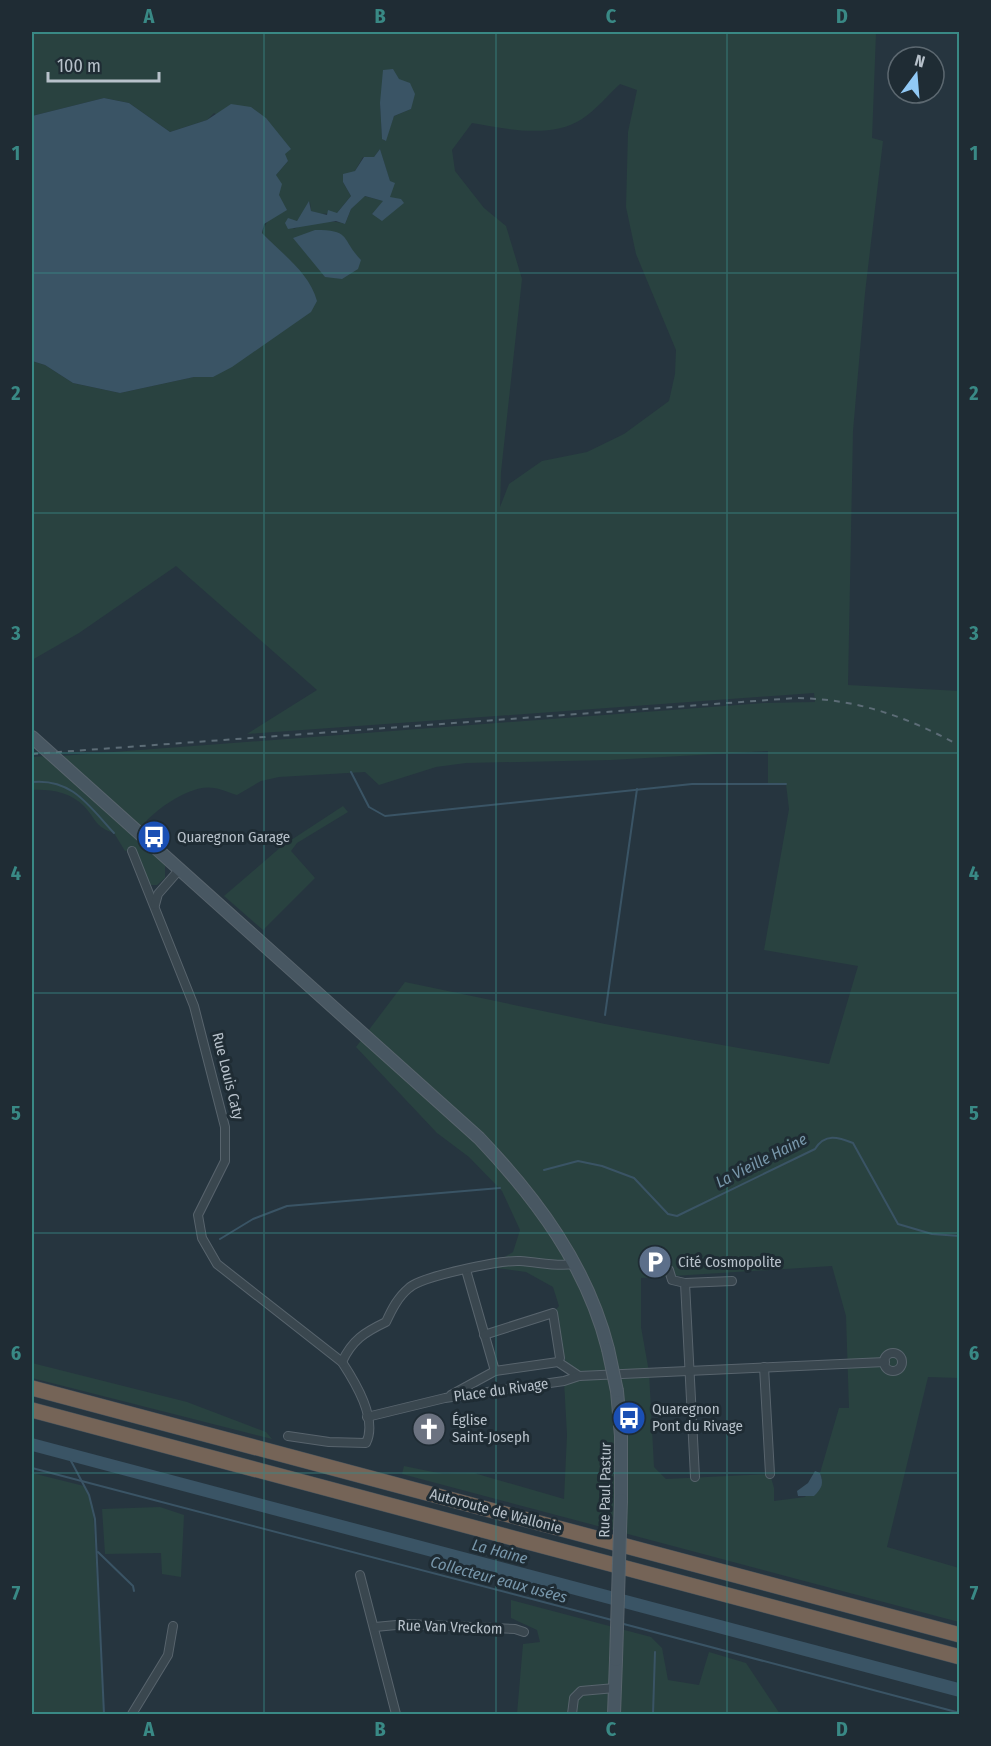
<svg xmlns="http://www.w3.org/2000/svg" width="991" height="1746" font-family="'Fira Sans Condensed',sans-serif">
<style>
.green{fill:#294240;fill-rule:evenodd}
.water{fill:#3a5465}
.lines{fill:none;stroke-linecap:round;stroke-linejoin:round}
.stream{stroke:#3a5465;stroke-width:2}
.street-casing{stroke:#58646d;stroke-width:10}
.secondary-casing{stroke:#58646d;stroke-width:14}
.highway-casing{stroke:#45515a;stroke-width:16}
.street{stroke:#3a474f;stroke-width:8}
.secondary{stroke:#485762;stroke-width:12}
.highway{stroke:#756457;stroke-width:15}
.rail{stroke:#5c6c76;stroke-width:2;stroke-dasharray:6 6;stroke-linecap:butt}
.secondary-bridge-casing{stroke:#58646d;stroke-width:14;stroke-linecap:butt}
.secondary-bridge{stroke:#485762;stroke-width:12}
.grid{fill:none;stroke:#398985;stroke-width:1.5;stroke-opacity:0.55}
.labels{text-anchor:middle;stroke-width:6;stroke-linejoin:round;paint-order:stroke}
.poi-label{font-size:15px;fill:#b7c1ca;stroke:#1f2c34;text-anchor:start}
.street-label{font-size:15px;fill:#b7c1ca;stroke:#1f2c34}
.water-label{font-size:16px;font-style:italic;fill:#7897ab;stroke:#1f2c34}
.neatline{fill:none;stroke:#398985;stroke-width:2}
.grid-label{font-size:20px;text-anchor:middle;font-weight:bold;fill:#398985}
</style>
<rect width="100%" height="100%" fill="#26353f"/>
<g class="green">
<path d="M32 32H876L872 138 883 141 865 293 853 431 848 685 960 691 959 1378 928 1377 887 1547 959 1568V1622L402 1474 404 1466 443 1474 474 1473 564 1499 567 1435 564 1381 579 1376 565 1360 554 1312 559 1306 553 1287 526 1272 497 1268 496 1262 513 1252 520 1230 502 1191 469 1157 437 1133 356 1047 405 982 605 1024 829 1064 858 966 764 950 789 809 786 784 768 783V751L611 760 466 763 436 767 379 785 365 772 279 777 261 781 237 795C230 793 222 789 214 788 191 783 153 811 140 828L60 756 764 703 815 702 814 693 247 734 317 690 176 566 79 633 32 660V361L45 365 73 383 120 393 194 377H213L270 241 262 233 279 195 276 175 288 161 214 113 207 120 170 132 129 103 104 98 32 116ZM620 84 637 90 628 132 626 207 636 254 676 350 675 374 669 401 624 434 587 452 542 461 509 484 500 507 501 472 522 279 506 226 484 208 455 171 452 150 472 123C506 129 552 139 582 119 596 110 608 95 620 84ZM380 103 411 109 394 116 385 141 382 138ZM380 149 390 182 389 197 377 216 372 214 384 201 364 196 351 209 345 224C330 219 308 221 294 229L288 219 297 221 310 202 311 211 319 214 337 213 351 196 343 182 355 171 363 157H374ZM832 1266 846 1316 849 1408H839L820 1473 822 1479 805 1497 774 1501V1488L770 1474 666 1479 654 1467 649 1372 641 1327V1278Z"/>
<path d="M46 756 165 864V878L157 885H149L134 849 125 851 114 833C95 827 96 819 84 806 70 792 50 789 32 790V757Z"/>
<polygon points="343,806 348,812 297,843 291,851 315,878 263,930 224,896 282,846"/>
<polygon points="32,1363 187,1402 266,1432 272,1439 32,1378"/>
<polygon points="32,1473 84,1486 93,1506 104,1714 32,1714"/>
<polygon points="160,1507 184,1515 181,1577 162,1574 161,1553 105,1554 102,1509"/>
<polygon points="511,1600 651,1637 662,1648 668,1680 699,1685 709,1652 746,1663 780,1714 517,1714 523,1644 540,1642 537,1630 511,1618"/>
</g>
<g class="water">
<polygon points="393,69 399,79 410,83 415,94 411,109 394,116 386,141 382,139 380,103 383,70"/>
<path d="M104 98 129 103 170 132 207 120 231 104 251 107 266 118 291 149 285 154 288 161 276 175 282 184 279 195 287 210 264 224 262 233C282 254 309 272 317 301L311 312 232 367 213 377H194L120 393 73 383 45 365 32 361V116Z"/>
<polygon points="380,149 390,181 395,183 390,197 401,199 404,203 382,221 372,214 383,201 365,196 351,209 345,224 336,221 288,229 285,223 288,218 297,221 309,201 311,211 327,215 328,210 337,213 351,196 343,182 343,174 355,171 364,157 374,157"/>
<path d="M315 230C352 230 340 238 361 260L358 269 342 279 325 277 293 238Z"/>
<polygon points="32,1438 959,1683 959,1697 32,1451"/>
<path d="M815 1471 820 1473C824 1484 822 1488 814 1496H798L797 1491 808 1483Z"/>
</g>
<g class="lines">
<g class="stream">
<polyline points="351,772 369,807 385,816 692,784 786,784"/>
<path d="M32 782C72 778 89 806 114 833"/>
<polyline points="605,1015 637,789"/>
<path d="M544 1170 578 1161 602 1166 634 1178 668 1214 677 1216 815 1149C825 1133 838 1137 853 1143L898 1224 932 1234 960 1236"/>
<polyline points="220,1239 253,1219 287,1206 500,1188"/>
<polyline points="70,1459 89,1495 95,1519 104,1714"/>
<polyline points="32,1468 612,1620"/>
<polyline points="98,1552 133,1586 134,1591"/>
<polyline points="620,1623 960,1713"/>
<polyline points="653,1714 655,1652"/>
</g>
<g class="street-casing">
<g id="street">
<path d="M132 851 194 1006 225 1127V1161L198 1215 202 1238 217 1264 342 1362C355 1382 378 1419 366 1443L329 1442 288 1436"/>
<polyline points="155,905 158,894 179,870"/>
<polyline points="466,1270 495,1371"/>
<polyline points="669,1270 672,1280 685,1283 695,1477"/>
<polyline points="685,1283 732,1281"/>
<circle cx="893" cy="1362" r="9"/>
<path d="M342 1362C352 1340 365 1332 386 1322 392 1309 398 1297 409 1288 422 1276 501 1260 520 1261 539 1262 555 1267 575 1264"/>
<polyline points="558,1362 579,1376"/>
<polyline points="764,1367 770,1474"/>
<polyline points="451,1395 495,1371 558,1362 560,1358 553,1313 484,1335"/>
<polyline points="367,1417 445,1398 564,1381 579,1376 885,1362"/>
<polyline points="360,1575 396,1714"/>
<polyline points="375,1627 407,1624 515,1629 524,1632"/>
<polyline points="132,1714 168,1655 173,1626"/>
<polyline points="572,1714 574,1698 581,1691 615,1688"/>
</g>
</g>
<g class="secondary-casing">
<g id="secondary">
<path d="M32 737 479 1138C537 1199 587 1266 608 1349"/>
<polyline points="617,1391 621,1436 621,1500"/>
<polyline points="614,1714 616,1660"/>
</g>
</g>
<g class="highway-casing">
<g id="highway">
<polyline points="32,1388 960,1635"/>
<polyline points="32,1410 960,1657"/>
</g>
</g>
<use href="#street" class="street"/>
<use href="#secondary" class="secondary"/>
<use href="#highway" class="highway"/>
<path class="rail" d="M32 754 796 698C857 699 906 716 960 746"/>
<g class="secondary-bridge-casing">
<g id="secondary-bridge">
<polyline points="608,1349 617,1391"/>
<polyline points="616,1660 621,1500"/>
</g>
</g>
<use href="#secondary-bridge" class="secondary-bridge"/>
</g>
<path class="grid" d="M264 32V1714M496 32V1714M727 32V1714M32 273H960M32 513H960M32 753H960M32 993H960M32 1233H960M32 1473H960"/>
<defs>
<g id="bus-disc" transform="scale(1.725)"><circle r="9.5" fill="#1a4fb4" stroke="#1f2c34"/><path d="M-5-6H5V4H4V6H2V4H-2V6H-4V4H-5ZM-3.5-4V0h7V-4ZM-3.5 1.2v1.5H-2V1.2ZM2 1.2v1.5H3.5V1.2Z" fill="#fff"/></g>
<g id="parking-disc" transform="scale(1.725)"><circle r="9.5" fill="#5c6f8a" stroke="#1f2c34"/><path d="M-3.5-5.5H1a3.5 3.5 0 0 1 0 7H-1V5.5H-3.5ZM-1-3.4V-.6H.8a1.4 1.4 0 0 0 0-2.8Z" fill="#fff"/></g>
<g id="church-disc" transform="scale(1.725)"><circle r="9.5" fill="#6b7280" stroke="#1f2c34"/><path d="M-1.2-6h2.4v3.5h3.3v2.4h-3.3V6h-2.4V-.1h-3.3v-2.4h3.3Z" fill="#fff"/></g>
</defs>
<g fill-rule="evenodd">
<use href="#bus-disc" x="154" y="837"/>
<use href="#parking-disc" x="655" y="1262"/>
<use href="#bus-disc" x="629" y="1418"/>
<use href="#church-disc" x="429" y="1429"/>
</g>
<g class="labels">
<g class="poi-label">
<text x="177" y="842">Quaregnon Garage</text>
<text x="678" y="1267">Cité Cosmopolite</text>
<text x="652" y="1414">Quaregnon<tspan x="652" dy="17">Pont du Rivage</tspan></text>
<text x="452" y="1425">Église<tspan x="452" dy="17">Saint-Joseph</tspan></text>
</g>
<g class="street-label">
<text transform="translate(228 1076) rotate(76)" y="5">Rue Louis Caty</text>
<text transform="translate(501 1390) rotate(-8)" y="5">Place du Rivage</text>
<text transform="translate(605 1490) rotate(-89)" y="5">Rue Paul Pastur</text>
<text transform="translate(496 1511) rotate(15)" y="5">Autoroute de Wallonie</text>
<text transform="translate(450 1627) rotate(2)" y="5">Rue Van Vreckom</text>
</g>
<g class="water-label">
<text transform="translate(761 1160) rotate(-27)" y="6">La Vieille Haine</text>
<text transform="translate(500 1551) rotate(15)" y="6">La Haine</text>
<text transform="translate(499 1579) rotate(15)" y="6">Collecteur eaux usées</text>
</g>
</g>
<rect width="991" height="1746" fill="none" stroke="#1f2c34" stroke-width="66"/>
<g transform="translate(916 75) rotate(16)"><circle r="28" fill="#1f2c34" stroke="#5c6870" stroke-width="1.5"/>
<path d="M0-4.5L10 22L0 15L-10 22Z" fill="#91c9f5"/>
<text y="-9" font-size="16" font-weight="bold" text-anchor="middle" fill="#b7c1ca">N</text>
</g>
<path d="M48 72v9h111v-9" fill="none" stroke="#b7c1ca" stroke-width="3"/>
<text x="57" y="72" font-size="18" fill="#b7c1ca" stroke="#1f2c34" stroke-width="4.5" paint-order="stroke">100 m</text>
<rect x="33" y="33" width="925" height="1680" class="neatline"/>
<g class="grid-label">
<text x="149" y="23">A</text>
<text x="380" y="23">B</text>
<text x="611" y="23">C</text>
<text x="842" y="23">D</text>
<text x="16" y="160">1</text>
<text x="974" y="160">1</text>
<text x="16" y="400">2</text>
<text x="974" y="400">2</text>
<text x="16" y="640">3</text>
<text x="974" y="640">3</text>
<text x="16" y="880">4</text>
<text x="974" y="880">4</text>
<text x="16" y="1120">5</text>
<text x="974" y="1120">5</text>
<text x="16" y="1360">6</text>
<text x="974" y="1360">6</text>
<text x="16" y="1600">7</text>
<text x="974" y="1600">7</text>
<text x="149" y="1736">A</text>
<text x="380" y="1736">B</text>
<text x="611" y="1736">C</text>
<text x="842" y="1736">D</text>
</g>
</svg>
